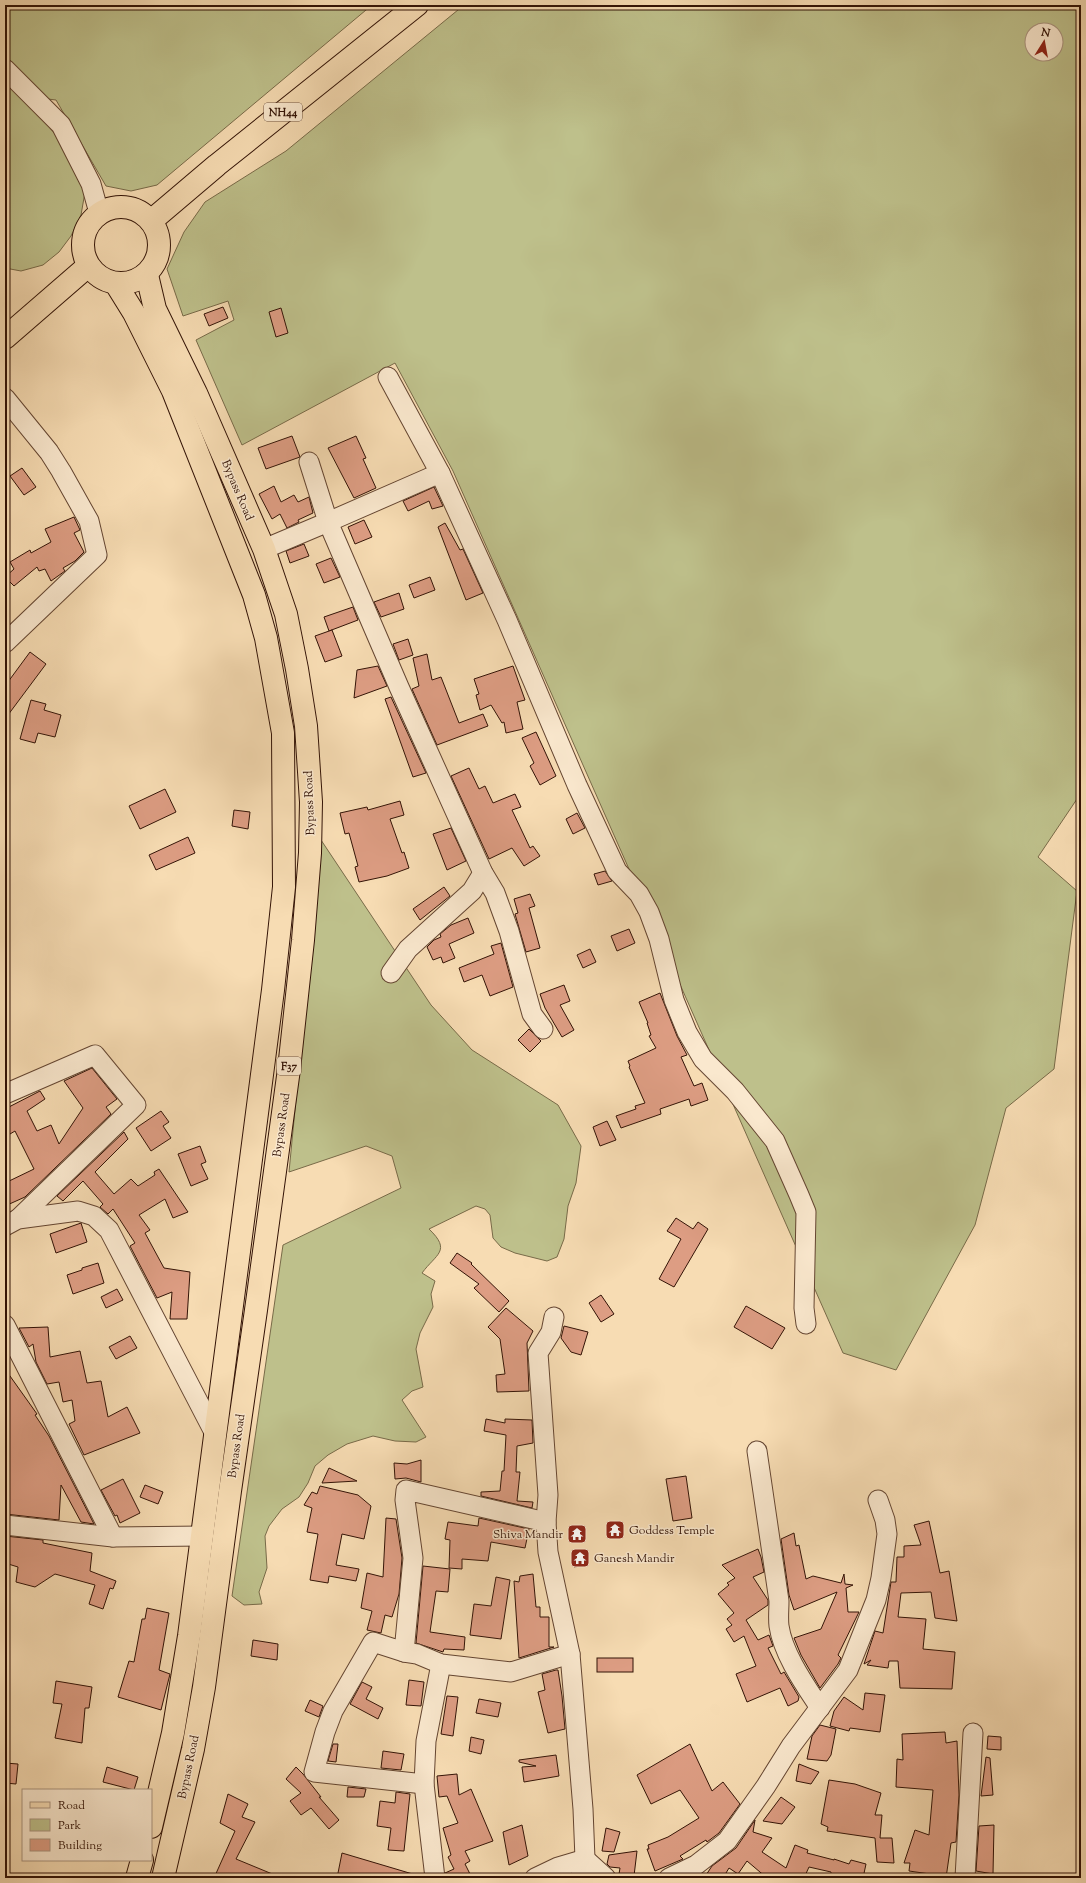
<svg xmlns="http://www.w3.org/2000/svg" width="1086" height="1883" font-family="'Sorts Mill Goudy',serif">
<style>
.green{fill:#bec08b;stroke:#786a48;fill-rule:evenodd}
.building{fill:#dd9d83;stroke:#331306}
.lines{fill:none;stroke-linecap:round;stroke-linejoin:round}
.minor-casing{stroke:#644531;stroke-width:21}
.major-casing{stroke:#331306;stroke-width:24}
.highway-casing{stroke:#331306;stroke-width:24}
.minor{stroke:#fae8ce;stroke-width:19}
.major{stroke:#f7dcb3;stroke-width:22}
.highway{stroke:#f7dcb3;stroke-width:22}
.labels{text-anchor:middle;stroke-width:3;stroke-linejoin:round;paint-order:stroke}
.shield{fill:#fae8ce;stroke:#6f5342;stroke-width:1}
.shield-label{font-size:11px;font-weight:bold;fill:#331306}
.street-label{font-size:12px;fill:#331306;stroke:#fae8ce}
.poi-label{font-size:12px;fill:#331306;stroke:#fae8ce;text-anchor:start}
</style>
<rect width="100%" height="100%" fill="#f7dcb3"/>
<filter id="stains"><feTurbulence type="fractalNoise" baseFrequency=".005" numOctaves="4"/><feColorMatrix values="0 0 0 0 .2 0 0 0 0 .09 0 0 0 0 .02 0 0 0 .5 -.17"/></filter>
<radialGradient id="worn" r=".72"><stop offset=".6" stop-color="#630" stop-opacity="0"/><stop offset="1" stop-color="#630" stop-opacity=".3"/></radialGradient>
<g class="green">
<polygon points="5,5 372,5 157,185 131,191 106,186 56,100 23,96 60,140 85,192 81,215 71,236 59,252 43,265 21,271 5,268"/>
<path d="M464 5H1081V793L1038 857 1077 891 1054 1069 1006 1108 975 1225 896 1370 843 1353 453 471 395 363 242 445 196 340 234 320 228 301 183 316 167 269 184 232 205 202 286 151ZM1032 30H1056V54H1032Z"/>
<path d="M321 840 431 1005 472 1050 558 1105 581 1146 576 1183 568 1206 564 1239 557 1257 547 1261 515 1253 501 1247 493 1238 490 1215 485 1209 476 1206 429 1229C452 1251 436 1254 422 1273L435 1281 431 1294 433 1307 420 1333 416 1349 423 1387 412 1391 402 1400 426 1437 416 1442 395 1441 373 1436 347 1444 328 1455 315 1466 308 1483 299 1497 282 1509 269 1526 265 1536 267 1568 259 1592 262 1604 244 1605 232 1596 283 1245 401 1188 392 1156 366 1146 289 1172Z"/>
</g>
<g class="building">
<polygon points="223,307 228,318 209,326 204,314"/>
<polygon points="281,308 288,333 276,337 269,312"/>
<polygon points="292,436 300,457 266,469 258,448"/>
<polygon points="356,436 366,458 363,459 376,488 354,498 328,448"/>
<polygon points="22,468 36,487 24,495 10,476"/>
<polygon points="274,486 281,502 294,495 298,502 309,497 313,513 298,520 299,522 287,528 280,514 272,519 259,494"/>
<polygon points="434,487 443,506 432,509 429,501 408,511 403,501"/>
<polygon points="74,517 80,530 74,533 84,552 75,561 63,568 65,571 51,581 45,569 39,571 37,567 14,586 5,577 14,569 10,562 30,550 31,553 51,542 45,529"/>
<polygon points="364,520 372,537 355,544 348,527"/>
<polygon points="445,523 460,550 463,549 483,593 466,600 438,527"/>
<polygon points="304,544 309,556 290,563 286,551"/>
<polygon points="331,558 340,577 324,583 316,564"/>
<polygon points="430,577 435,590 414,598 409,585"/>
<polygon points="399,593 404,609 381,617 374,602"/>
<polygon points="353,607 358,620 329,631 324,617"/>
<polygon points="332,630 342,656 325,662 315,636"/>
<polygon points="408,639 413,655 399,660 393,644"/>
<polygon points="30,652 46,664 5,719 5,686"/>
<polygon points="427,654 432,680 441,677 459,723 483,714 488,726 437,745 412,689 419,686 413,658"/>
<polygon points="378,666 387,686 354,698 357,670"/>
<polygon points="513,666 525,700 517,702 523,729 506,733 504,722 502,723 491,705 480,710 476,695 479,694 474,679"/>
<polygon points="391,697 426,773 413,777 385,699"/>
<polygon points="31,700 46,704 44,710 61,715 55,737 38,733 35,743 20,739"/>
<polygon points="536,732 556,776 540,785 530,766 534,763 522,738"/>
<polygon points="469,768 479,789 485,786 493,803 515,794 521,807 512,810 530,848 533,846 540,856 524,866 512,848 489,859 451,776"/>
<polygon points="165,789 176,812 140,829 129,806"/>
<polygon points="400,801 404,815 390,819 402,853 404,852 409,868 387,876 359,882 355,867 358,866 349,833 345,834 340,813 367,807 368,810"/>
<polygon points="234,810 250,812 248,829 232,826"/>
<polygon points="577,813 585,828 573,834 566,819"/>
<polygon points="451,828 466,861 447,870 433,834"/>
<polygon points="188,837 195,853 156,870 149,855"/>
<polygon points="605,871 612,881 598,885 594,874"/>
<polygon points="444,887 450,896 420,920 413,909"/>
<polygon points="530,894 535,906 529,908 540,948 526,952 515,914 518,913 514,899"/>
<polygon points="468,918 474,933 449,944 455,958 443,963 441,957 433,960 427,947 434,940 441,937 440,934 451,925"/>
<polygon points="629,929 635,943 617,951 611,936"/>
<polygon points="501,943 513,987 490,996 482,975 464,982 459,968 494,954 491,946"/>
<polygon points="590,949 596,962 583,968 577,955"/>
<polygon points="564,985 570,1001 560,1005 574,1030 562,1037 545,1008 540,994"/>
<polygon points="660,993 677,1036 687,1055 681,1057 694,1086 702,1083 708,1100 691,1106 689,1099 660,1109 661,1114 621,1128 616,1116 636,1109 635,1106 645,1103 629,1067 630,1066 628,1061 656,1048 649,1036 651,1035 647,1023 648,1023 639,1002"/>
<polygon points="529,1029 541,1041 530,1052 518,1040"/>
<polygon points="92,1068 117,1099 106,1107 111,1114 25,1197 5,1206 5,1183 34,1169 15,1131 5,1137 5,1109 40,1091 45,1099 27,1111 37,1131 51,1125 59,1144 83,1108 64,1081"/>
<polygon points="161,1111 169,1122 163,1126 171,1138 151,1151 136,1128"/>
<polygon points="607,1121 616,1140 600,1146 593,1127"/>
<polygon points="124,1132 128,1139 95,1172 114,1194 131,1179 138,1186 155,1175 154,1172 159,1169 188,1212 173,1218 165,1199 139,1215 150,1230 145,1233 164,1268 190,1272 187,1319 170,1319 172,1292 157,1298 130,1246 135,1243 113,1209 108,1214 100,1207 103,1204 83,1181 63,1201 57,1196"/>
<polygon points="200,1146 206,1162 201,1164 208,1179 191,1186 178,1154"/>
<polygon points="676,1218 693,1229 698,1222 708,1229 674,1287 659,1279 681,1239 667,1231"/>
<polygon points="81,1223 87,1242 56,1253 50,1234"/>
<polygon points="457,1253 472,1263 471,1264 509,1301 499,1312 474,1288 479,1284 450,1263"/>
<polygon points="98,1263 104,1283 73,1294 67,1275 82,1270 82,1268"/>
<polygon points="117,1289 123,1300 106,1308 101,1297"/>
<polygon points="601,1295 614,1314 601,1322 589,1303"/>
<polygon points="746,1306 785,1328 772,1349 734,1327"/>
<polygon points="506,1308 533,1331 527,1343 529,1391 497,1392 496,1375 505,1374 500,1339 488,1327"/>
<polygon points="564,1326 588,1332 581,1355 571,1352 561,1338"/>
<polygon points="48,1327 50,1357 80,1351 87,1383 101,1381 108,1417 127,1407 140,1433 84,1455 69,1424 75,1421 72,1400 63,1402 59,1382 47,1384 36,1362 33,1344 29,1347 19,1328"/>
<polygon points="130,1336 137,1348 116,1359 109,1347"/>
<polygon points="5,1369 37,1414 35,1415 49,1436 94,1524 81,1522 61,1485 59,1520 5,1514"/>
<polygon points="486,1419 505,1423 505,1419 532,1420 533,1443 517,1446 516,1472 520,1472 517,1501 533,1502 532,1508 481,1496 481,1492 500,1491 502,1471 504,1471 506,1435 484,1431"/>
<polygon points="421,1460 421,1482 406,1478 395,1479 394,1463 407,1464"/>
<polygon points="329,1468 357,1481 322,1483"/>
<polygon points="686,1476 692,1518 673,1521 666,1479"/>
<polygon points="123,1479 140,1513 120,1523 117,1515 115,1516 101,1490"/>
<polygon points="145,1485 163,1492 158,1504 140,1497"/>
<polygon points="320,1486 358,1495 371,1506 364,1539 342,1534 336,1565 359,1569 356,1581 329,1576 328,1583 310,1580 318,1534 307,1532 312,1508 304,1505 312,1492 317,1494"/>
<polygon points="386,1518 396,1519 402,1558 399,1594 392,1617 385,1615 381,1633 367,1630 372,1611 361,1608 367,1573 383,1577"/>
<polygon points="479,1518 529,1529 525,1548 491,1542 488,1561 462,1559 462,1569 449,1568 450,1540 445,1539 448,1522 478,1526"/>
<polygon points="929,1521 940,1573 949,1571 957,1621 935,1618 931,1592 901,1593 898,1617 926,1619 923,1649 955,1652 952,1689 900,1688 898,1661 889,1661 888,1668 867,1665 871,1660 864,1664 875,1631 883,1633 891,1582 896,1582 897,1557 904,1557 904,1546 921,1545 914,1525"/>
<polygon points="794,1533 796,1546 799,1545 806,1579 813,1576 841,1583 844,1574 845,1584 853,1585 846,1588 848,1612 859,1612 838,1655 841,1658 838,1664 820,1688 801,1655 794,1638 821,1629 837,1592 794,1610 789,1595 781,1539"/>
<polygon points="5,1536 43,1540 43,1543 92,1553 90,1571 116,1581 113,1589 110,1588 103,1609 89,1604 95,1585 55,1574 35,1587 16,1582 18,1567 5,1563"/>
<polygon points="758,1549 761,1557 764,1572 753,1577 768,1600 768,1605 746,1620 758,1640 769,1635 773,1646 768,1648 781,1674 784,1672 799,1697 798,1701 788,1706 780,1688 747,1702 736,1674 756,1666 744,1636 734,1642 726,1629 732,1625 727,1619 734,1613 718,1594 729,1585 727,1583 735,1578 722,1565"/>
<polygon points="586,1550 588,1565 574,1567 572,1552"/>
<polygon points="423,1566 450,1569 448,1592 436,1591 430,1632 465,1637 464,1650 444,1649 443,1652 416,1643"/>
<polygon points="533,1574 536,1607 540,1607 540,1617 549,1617 549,1647 554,1647 519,1658 514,1581 519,1582 520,1576"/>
<polygon points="496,1577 510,1580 501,1639 470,1635 474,1604 491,1606"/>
<polygon points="147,1608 169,1613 159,1670 170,1674 161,1710 118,1697 129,1661 134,1662 142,1619 145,1619"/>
<polygon points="253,1640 278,1644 277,1660 251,1656"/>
<rect x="597" y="1658" width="36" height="14"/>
<polygon points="556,1670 558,1670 562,1696 565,1729 548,1733 538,1692 545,1690 542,1674"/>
<polygon points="409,1680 424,1682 421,1706 406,1705"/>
<polygon points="56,1681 92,1687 89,1708 85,1708 82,1743 55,1738 62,1704 53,1703"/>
<polygon points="362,1682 372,1687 366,1699 383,1708 378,1719 350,1704"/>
<polygon points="865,1693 885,1695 880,1732 850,1728 849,1731 830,1726 834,1711 844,1697 863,1710"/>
<polygon points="447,1696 458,1697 453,1736 441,1734"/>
<polygon points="479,1699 501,1703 498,1717 476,1713"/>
<polygon points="310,1700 323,1706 319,1717 305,1711"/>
<polygon points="820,1725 836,1729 831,1755 827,1761 807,1759 812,1736"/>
<polygon points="945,1732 946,1743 957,1741 959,1795 956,1842 951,1843 946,1878 930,1878 930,1874 909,1871 910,1863 904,1863 915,1830 929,1835 933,1790 896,1787 897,1759 903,1760 902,1734"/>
<polygon points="988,1736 1001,1737 1001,1750 987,1749"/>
<polygon points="471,1737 484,1740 481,1754 469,1751"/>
<polygon points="333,1744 338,1744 336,1762 328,1761"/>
<polygon points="690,1744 712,1791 723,1782 740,1804 719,1833 707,1842 706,1840 680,1856 683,1859 655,1871 647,1849 649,1849 648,1845 668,1837 699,1818 680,1790 651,1804 637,1775"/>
<polygon points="383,1751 404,1754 401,1770 381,1768"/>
<polygon points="556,1755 559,1776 524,1782 522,1767 536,1766 519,1762 519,1760"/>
<polygon points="986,1757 990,1758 993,1795 981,1796"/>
<polygon points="5,1763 18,1764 16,1784 5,1783"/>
<polygon points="799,1764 819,1772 811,1784 796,1781"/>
<polygon points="107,1767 138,1777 134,1790 103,1782"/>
<polygon points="296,1767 303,1774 321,1797 319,1797 339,1820 329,1829 311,1808 301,1815 290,1801 301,1793 286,1779"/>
<polygon points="457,1774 459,1795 471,1789 493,1841 465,1851 470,1861 465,1864 472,1878 446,1878 445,1873 454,1869 448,1857 451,1855 443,1828 458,1823 447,1796 439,1797 437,1776"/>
<polygon points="829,1780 855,1784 881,1793 875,1815 882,1815 880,1838 892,1838 894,1863 877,1862 875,1838 827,1831 828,1827 821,1824"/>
<polygon points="348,1787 366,1789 364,1797 347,1797"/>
<polygon points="396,1792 410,1794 404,1851 388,1850 391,1828 377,1826 380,1801 395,1803"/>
<polygon points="228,1794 248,1804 242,1817 255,1822 236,1859 282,1878 214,1878 235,1831 220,1823"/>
<polygon points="781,1797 795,1807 782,1824 763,1821"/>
<polygon points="755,1820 753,1832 772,1838 762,1852 786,1868 795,1845 808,1850 807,1853 834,1860 834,1859 849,1864 851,1860 866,1864 863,1878 842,1878 831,1876 831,1872 809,1867 804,1878 767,1878 747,1861 738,1874 729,1868 723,1878 704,1878 712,1866 736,1848"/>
<polygon points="522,1825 528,1856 509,1865 503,1832"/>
<polygon points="994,1825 993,1874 976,1871 979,1826"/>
<polygon points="606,1828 620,1832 614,1852 602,1851"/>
<polygon points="637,1851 634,1876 619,1874 620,1868 610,1867 607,1864 609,1855"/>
<polygon points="342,1853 416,1875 415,1878 337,1878"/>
</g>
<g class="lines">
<g class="minor-casing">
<g id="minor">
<polyline points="5,69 61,125 91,184 99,213"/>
<polyline points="388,377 440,473 507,620 577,785 617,871 639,894 649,912 659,939 674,1000 687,1032 703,1059 735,1091 775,1141 799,1195 806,1212 804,1308 806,1324"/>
<polyline points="5,398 49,452 61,471 89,521 97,555 5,643"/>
<polyline points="309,462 328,522 440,473"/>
<polyline points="264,549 328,522 399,687 483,873 495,893 509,931 532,1014 543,1029"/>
<polyline points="391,973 408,949 472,891 483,873"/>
<polyline points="5,1094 95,1055 136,1105 18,1219"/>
<polyline points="5,1226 18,1219 78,1211 94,1216 109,1230 215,1434"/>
<polyline points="554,1317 551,1332 538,1353 548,1495 546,1522 548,1552 570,1654 583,1809 585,1859 580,1878"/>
<polyline points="5,1325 113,1537"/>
<path d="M757 1451 779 1601C779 1609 778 1618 779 1626 783 1654 805 1685 820 1708"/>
<polyline points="5,1525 113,1537 203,1536"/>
<polyline points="404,1652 417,1654 441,1664 511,1672 570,1654"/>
<polyline points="424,1784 314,1772 325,1732 333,1711 373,1642 404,1652 413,1558 405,1500 406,1490 546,1522"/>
<polyline points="435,1878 424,1784 426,1741 441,1664"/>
<polyline points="535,1878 558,1867 585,1859 606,1878"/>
<polyline points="669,1878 696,1865 727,1841 766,1786 791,1746 848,1670 876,1600 881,1578 887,1534 885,1520 878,1500"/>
<polyline points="965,1878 973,1733"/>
</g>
</g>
<g class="major-casing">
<polyline id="major" points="5,338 88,266"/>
</g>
<g class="highway-casing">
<g id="highway">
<circle cx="121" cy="245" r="38"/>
<polyline points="151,221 217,165 417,5"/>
<polyline points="147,275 155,309 196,393 264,549 286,614 297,669 306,726 311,802 310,853 303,940 289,1069 256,1310 230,1491 204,1687 193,1749 163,1878"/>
<polyline points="116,284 134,313 173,391 254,595 266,638 283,733 284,887 273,990 189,1636 173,1733 151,1827"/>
<polyline points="137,1878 142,1860"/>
</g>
</g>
<use href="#minor" class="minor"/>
<use href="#major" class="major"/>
<use href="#highway" class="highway"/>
</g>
<defs>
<g id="temple-square" transform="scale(1)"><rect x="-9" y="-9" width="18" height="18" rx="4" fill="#8f2418" stroke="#fae8ce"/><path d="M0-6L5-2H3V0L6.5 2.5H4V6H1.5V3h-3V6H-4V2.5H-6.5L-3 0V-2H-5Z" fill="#fff"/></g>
</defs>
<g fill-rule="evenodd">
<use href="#temple-square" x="615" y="1530"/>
<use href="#temple-square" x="577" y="1534"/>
<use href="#temple-square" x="580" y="1558"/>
</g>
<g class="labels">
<g class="shield">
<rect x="264" y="103" width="38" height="18" rx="3"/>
<rect x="277" y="1057" width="24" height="18" rx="3"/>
</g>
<g class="shield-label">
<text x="283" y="116">NH44</text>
<text x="289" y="1070">F37</text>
</g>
<g class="street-label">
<text transform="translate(238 490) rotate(67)" y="4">Bypass Road</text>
<text transform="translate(309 803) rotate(-92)" y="4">Bypass Road</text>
<text transform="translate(281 1125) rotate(-82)" y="4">Bypass Road</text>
<text transform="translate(236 1446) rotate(-82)" y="4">Bypass Road</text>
<text transform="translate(188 1767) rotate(-78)" y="4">Bypass Road</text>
</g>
<g class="poi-label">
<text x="629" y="1534">Goddess Temple</text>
<text x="563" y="1538" text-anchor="end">Shiva Mandir</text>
<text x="594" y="1562">Ganesh Mandir</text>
</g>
</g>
<rect width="1086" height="1883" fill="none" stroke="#f7dcb3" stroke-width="20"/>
<rect x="6" y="6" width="1074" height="1871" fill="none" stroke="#331306" stroke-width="2"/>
<rect x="10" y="10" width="1066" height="1863" fill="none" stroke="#331306"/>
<rect x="22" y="1789" width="130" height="72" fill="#fae8ce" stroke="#aa937e"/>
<rect x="30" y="1802" width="20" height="6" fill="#f7dcb3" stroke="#aa937e"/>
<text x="58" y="1809" font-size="12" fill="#331306">Road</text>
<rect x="30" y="1819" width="20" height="12" fill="#bec08b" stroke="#aa937e"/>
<text x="58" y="1829" font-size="12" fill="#331306">Park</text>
<rect x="30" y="1839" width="20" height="12" fill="#dd9d83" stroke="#aa937e"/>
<text x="58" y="1849" font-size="12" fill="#331306">Building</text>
<g transform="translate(1044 42) rotate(11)"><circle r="19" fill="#fae8ce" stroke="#aa937e"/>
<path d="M0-3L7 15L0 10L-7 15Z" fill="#8f2418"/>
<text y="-6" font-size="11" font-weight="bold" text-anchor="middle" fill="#331306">N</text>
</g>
<rect width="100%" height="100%" filter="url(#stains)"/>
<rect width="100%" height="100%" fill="url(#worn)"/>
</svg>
